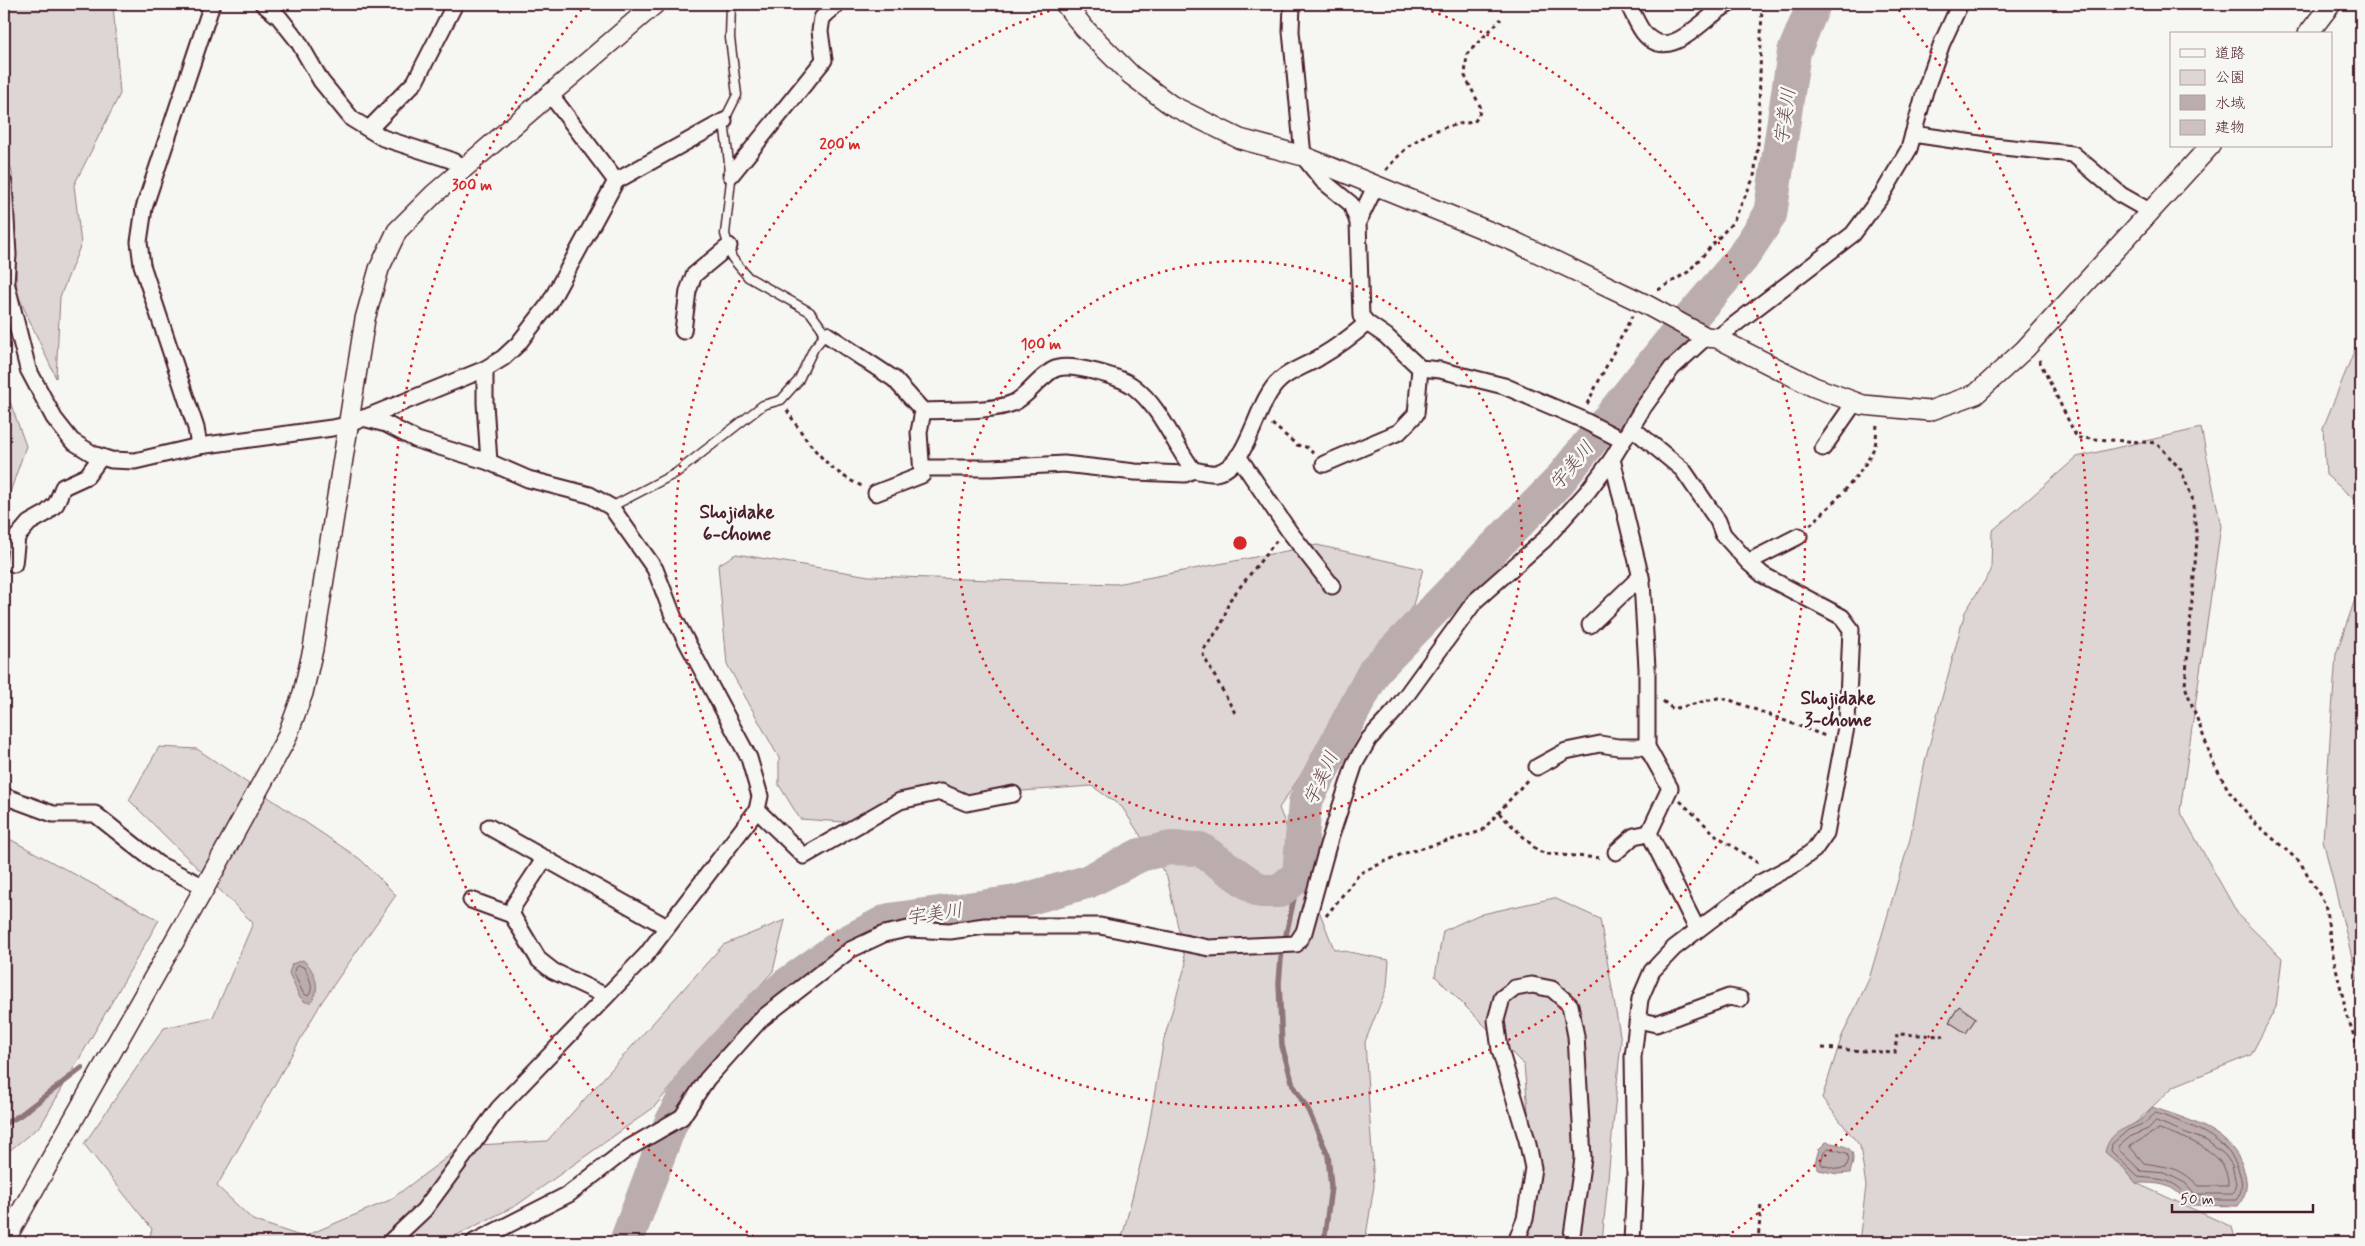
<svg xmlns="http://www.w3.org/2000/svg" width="2365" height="1246" font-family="Mynerve,'Klee One',sans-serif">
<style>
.green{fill:#ddd6d5;stroke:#947a80}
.water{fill:#bbadae;stroke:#8e747a}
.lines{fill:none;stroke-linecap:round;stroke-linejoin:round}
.shore{stroke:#77585f;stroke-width:1}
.stream{stroke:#8e747a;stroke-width:5.5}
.river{stroke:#bbadae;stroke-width:34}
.building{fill:#ccc1c0;stroke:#4a1f2b}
.service-casing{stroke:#4a1f2b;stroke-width:11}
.minor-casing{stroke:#4a1f2b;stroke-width:19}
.tertiary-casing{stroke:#4a1f2b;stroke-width:22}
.path{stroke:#4a1f2b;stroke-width:3;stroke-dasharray:4 4;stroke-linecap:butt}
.service{stroke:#f6f6f2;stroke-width:8}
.minor{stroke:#f6f6f2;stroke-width:15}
.tertiary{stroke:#f6f6f2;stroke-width:19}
.ring{fill:none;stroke:#d62828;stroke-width:2.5;stroke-dasharray:2.5 5}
.labels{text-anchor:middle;stroke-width:5;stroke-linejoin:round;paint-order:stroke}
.water-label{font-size:19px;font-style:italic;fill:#6c4a52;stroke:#f6f6f2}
.neighbourhood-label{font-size:19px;font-weight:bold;fill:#4a1f2b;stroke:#f6f6f2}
.centre{fill:#d62828;stroke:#f6f6f2;stroke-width:2.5}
.ring-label{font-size:15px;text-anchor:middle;font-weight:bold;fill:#d62828;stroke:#f6f6f2;stroke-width:5;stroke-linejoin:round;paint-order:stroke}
</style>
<rect width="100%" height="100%" fill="#f6f6f2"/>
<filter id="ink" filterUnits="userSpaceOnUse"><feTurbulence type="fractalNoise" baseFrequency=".02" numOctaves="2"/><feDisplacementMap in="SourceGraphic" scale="10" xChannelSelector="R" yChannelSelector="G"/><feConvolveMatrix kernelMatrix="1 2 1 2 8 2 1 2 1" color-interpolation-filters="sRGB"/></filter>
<g filter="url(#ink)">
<g class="green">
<polygon points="4,4 113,4 120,94 74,185 81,244 60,297 56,378 17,293 12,172 4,147"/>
<polygon points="2361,334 2361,505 2326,475 2323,428"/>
<polygon points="4,385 26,446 4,510"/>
<polygon points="2201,428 2221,526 2180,811 2239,916 2282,958 2276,1007 2251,1055 2174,1086 2105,1152 2124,1168 2136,1183 2232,1227 2236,1242 1859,1242 1866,1186 1860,1146 1822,1098 1842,1036 1869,979 1910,839 1925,761 1965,612 1991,571 1992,531 2077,457"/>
<polygon points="1317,545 1423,569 1413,605 1279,808 1334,949 1389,960 1387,987 1365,1042 1374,1186 1365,1242 1121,1242 1147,1137 1164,1039 1186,963 1167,877 1122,807 1092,786 911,799 844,822 800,819 779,785 779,758 727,664 718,565 736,554 869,576 1116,584"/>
<polygon points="2361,582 2361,994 2323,840 2336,654"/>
<polygon points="159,747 197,749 360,859 396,895 321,1003 217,1186 253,1220 303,1237 390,1200 462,1146 547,1141 723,945 785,920 773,971 653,1108 517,1205 443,1242 148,1242 152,1229 84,1144 164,1028 213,1017 253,923 129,800"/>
<polygon points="4,836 159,920 41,1125 4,1155"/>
<polygon points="1554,898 1600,919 1621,1041 1602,1242 1521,1242 1533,1168 1524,1065 1435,976 1443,931 1478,915"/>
</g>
<g class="water">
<path d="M303 960C315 970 322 989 311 1002H305L299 996 289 973 292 964Z"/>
<path d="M2152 1107C2189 1120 2235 1131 2245 1174 2248 1187 2246 1195 2238 1206L2189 1205C2173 1183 2161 1183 2136 1183L2124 1168 2105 1152C2110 1130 2126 1130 2142 1119 2146 1116 2149 1111 2152 1107Z"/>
<path d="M1826 1142C1850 1147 1858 1147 1850 1173L1837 1174 1819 1170 1815 1163 1819 1149Z"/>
</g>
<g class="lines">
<g class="shore">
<path d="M299 965 305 968C309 978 315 988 308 996L303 993 294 973 295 968Z"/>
<path d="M2156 1113C2189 1125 2231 1137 2240 1175 2243 1185 2242 1192 2236 1200H2192C2171 1178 2167 1180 2138 1177L2111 1151 2112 1144 2128 1130 2145 1123Z"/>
<polygon points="2156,1121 2207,1141 2225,1155 2232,1165 2236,1184 2233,1194 2195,1194 2185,1183 2165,1173 2141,1171 2119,1150 2119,1146 2131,1136 2148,1129"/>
<path d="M2159 1129C2186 1138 2230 1152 2228 1186H2199C2178 1166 2171 1168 2144 1163L2130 1147Z"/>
<polygon points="1828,1148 1847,1153 1849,1159 1846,1168 1837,1169 1822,1165 1821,1162 1824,1152"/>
</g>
<g class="stream">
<polyline points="1299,875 1281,958 1279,983 1282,1046 1293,1085 1308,1110 1328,1155 1331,1187 1324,1242"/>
<polyline points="4,1124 19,1116 82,1068"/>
</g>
<polyline class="river" points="626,1242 670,1125 695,1077 761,1007 786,985 845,943 889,920 1016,902 1087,882 1140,855 1170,848 1200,849 1260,891 1279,891 1299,875 1305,802 1375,670 1559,481 1670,342 1742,258 1770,215 1794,52 1814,4"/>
</g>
<polygon class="building" points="1959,1006 1976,1018 1966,1033 1949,1022"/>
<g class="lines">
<g class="service-casing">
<polyline id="service" points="611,507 676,473 763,405 781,400 798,381 814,348 826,334 810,312 748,277 732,258 725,234 731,180 724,121 737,95 730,38 731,4"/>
</g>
<g class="minor-casing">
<g id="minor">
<polyline points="263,4 279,17 298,41 321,81 352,119 383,138 448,159 466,167"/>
<polyline points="1292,4 1291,31 1303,156 1323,181 1351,204 1358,222"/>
<path d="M1628 4C1633 13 1637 24 1643 32 1670 66 1703 16 1729 4"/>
<polyline points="550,94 616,181"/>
<polyline points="369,129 415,82 455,4"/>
<polyline points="1913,134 1993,146 2073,154 2121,195 2151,212"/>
<polyline points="731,175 824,60 820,31 822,18 837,4"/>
<polyline points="4,183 8,255 6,282 28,369 54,418 72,441 93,454 111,460 135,461 199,446 332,428 347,425 485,369 503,358 518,344 549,304 616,181 724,121"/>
<polyline points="1376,185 1358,222 1361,316 1367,323 1386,336 1420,368 1440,370 1504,386 1579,418 1622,440"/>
<polyline points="683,331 688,291 694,275 729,246"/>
<path d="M826 334 894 379 923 411C946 410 993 412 1013 403 1026 397 1034 384 1045 376 1048 373 1054 369 1058 368 1074 364 1122 377 1134 387 1162 409 1173 443 1193 470 1200 471 1210 474 1216 473 1250 466 1255 401 1280 380 1291 370 1308 365 1320 357 1337 347 1352 336 1367 323"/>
<polyline points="1717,338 1853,234 1882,195 1909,149 1925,91 1942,43 1960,4"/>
<polyline points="363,418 386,424 417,440 489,462"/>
<polyline points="1631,427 1683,470 1718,521 1723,534 1748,562 1763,575 1842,617 1851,629 1847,722 1826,833 1814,850 1794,865 1758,884 1674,948 1652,971 1640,999 1633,1057 1635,1178 1632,1242"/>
<polyline points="199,446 196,428 142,265 139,242 144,208 212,4"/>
<polyline points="1823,448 1855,402"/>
<polyline points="1238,456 1289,531 1332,586"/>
<polyline points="1612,459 1642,582 1647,668 1647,747 1670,788 1649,833 1697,929"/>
<polyline points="1324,464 1399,432 1416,414 1420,368"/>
<polyline points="922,468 991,468 1064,464 1135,472 1185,474 1193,470"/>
<polyline points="876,493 922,475 919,432 923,411"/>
<polyline points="1748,562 1799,536"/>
<polyline points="14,564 17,537 29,523 45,514 56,504 63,487 87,476 101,457"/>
<polyline points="1590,625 1641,576"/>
<polyline points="1537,767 1566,751 1600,744 1618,747 1647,747"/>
<polyline points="4,796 53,814 95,814 158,864 205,887"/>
<polyline points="757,810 804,856 900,801 941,792 967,803 1013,794"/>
<polyline points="489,827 667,927"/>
<polyline points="1616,852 1634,836 1649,833"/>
<polyline points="545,858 514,905 512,915 539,960 553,971 606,996"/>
<polyline points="471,900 512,915"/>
<polyline points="1638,1020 1656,1024 1729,997 1740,999"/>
<polyline points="390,1242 424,1210 499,1108 646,955 757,810 760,796 749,758 674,618 655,569 611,507 590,495 528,479 489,462 485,403 485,369"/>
<polyline points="474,1242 569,1194 627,1149 682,1117 707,1079 760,1020 850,950 884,934 908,929 950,931 985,926 1100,926 1209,948 1296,944 1304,932 1328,845 1355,763 1369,739 1395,711 1475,601 1544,540 1588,491 1612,459 1643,408 1672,368 1706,337"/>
<polyline points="1516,1242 1525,1219 1533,1168 1527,1140 1500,1050 1496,1020 1502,998 1515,988 1532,985 1552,989 1570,1005 1576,1036 1583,1158 1571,1242"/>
</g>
</g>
<g class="tertiary-casing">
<g id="tertiary">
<polyline points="1065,4 1084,28 1131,75 1171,105 1240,139 1303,156 1513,241 1645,304 1706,337 1717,338 1814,387 1863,405 1929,411 1976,394 2025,349 2210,146"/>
<polyline points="2308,34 2331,4"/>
<polyline points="4,1242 205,887 286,739 303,693 313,649 365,319 379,269 397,231 434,194 655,4"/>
</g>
</g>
<g class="path">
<path d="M1386 170C1411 139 1434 126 1474 122L1478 117 1481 108 1465 76 1467 54 1501 19"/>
<polyline points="1658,290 1688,272 1733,222 1754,177 1758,146 1762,4"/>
<polyline points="2039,360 2077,438 2157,443 2181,470 2192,497 2197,540 2185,686 2213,762 2229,791 2255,823 2300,862 2325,904 2333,955 2347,1015 2361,1057"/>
<polyline points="1587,404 1632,316"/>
<path d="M787 410C805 440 828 472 862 486"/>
<polyline points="1272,424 1297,445 1306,447 1313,453"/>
<path d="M1810 525C1832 505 1862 475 1874 448 1877 441 1876 432 1877 425"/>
<polyline points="1663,701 1673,709 1718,698 1730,700 1828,737"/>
<polyline points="1235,713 1203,655 1204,649 1222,624 1229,601 1277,540"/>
<polyline points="1680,801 1717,836 1761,865"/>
<polyline points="1499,813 1538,851 1548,854 1601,858"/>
<polyline points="1326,916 1360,873 1402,854 1482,831 1528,779"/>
<polyline points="1822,1048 1895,1053 1897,1034 1944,1036"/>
<polyline points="1758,1242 1761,1205"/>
</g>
<use href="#service" class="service"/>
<use href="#minor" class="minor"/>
<use href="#tertiary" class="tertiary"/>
</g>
</g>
<g class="ring">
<circle cx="1240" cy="543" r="282"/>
<path d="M1410 4A565 565 0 1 1 1070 4"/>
<path d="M760 1241A847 847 0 0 1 586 4M1894 4A847 847 0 0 1 1720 1241"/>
</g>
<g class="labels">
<g class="water-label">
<text transform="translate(1784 116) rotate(-82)" y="7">宇美川</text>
<text transform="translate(1571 465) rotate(-50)" y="7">宇美川</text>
<text transform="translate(1320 778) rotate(-65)" y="7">宇美川</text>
<text transform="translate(934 913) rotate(-8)" y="7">宇美川</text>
</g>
<g class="neighbourhood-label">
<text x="737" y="518">Shojidake<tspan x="737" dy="22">6-chome</tspan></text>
<text x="1838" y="704">Shojidake<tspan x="1838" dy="22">3-chome</tspan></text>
</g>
</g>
<circle cx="1240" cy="543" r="8" class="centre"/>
<g class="ring-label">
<text x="840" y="149">200 m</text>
<text x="472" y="190">300 m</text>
<text x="1041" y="349">100 m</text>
</g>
<rect width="2365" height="1246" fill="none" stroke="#f6f6f2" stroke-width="20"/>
<rect x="10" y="10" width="2345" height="1226" fill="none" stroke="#4a1f2b" stroke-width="2" filter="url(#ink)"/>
<rect x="2170" y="32" width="162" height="115" fill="#f6f6f2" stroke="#b1a0a2"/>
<rect x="2180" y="49" width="25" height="8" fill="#f6f6f2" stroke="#b1a0a2"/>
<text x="2215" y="58" font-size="15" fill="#4a1f2b">道路</text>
<rect x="2180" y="70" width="25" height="15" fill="#ddd6d5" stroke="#b1a0a2"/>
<text x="2215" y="82" font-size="15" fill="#4a1f2b">公園</text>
<rect x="2180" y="95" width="25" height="15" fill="#bbadae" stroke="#b1a0a2"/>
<text x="2215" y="108" font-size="15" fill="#4a1f2b">水域</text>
<rect x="2180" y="120" width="25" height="15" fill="#ccc1c0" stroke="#b1a0a2"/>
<text x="2215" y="132" font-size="15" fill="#4a1f2b">建物</text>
<path d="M2172 1204v8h141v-8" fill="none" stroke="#4a1f2b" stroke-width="2.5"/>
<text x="2180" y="1204" font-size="15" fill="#4a1f2b" stroke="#f6f6f2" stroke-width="4" paint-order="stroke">50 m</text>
</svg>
